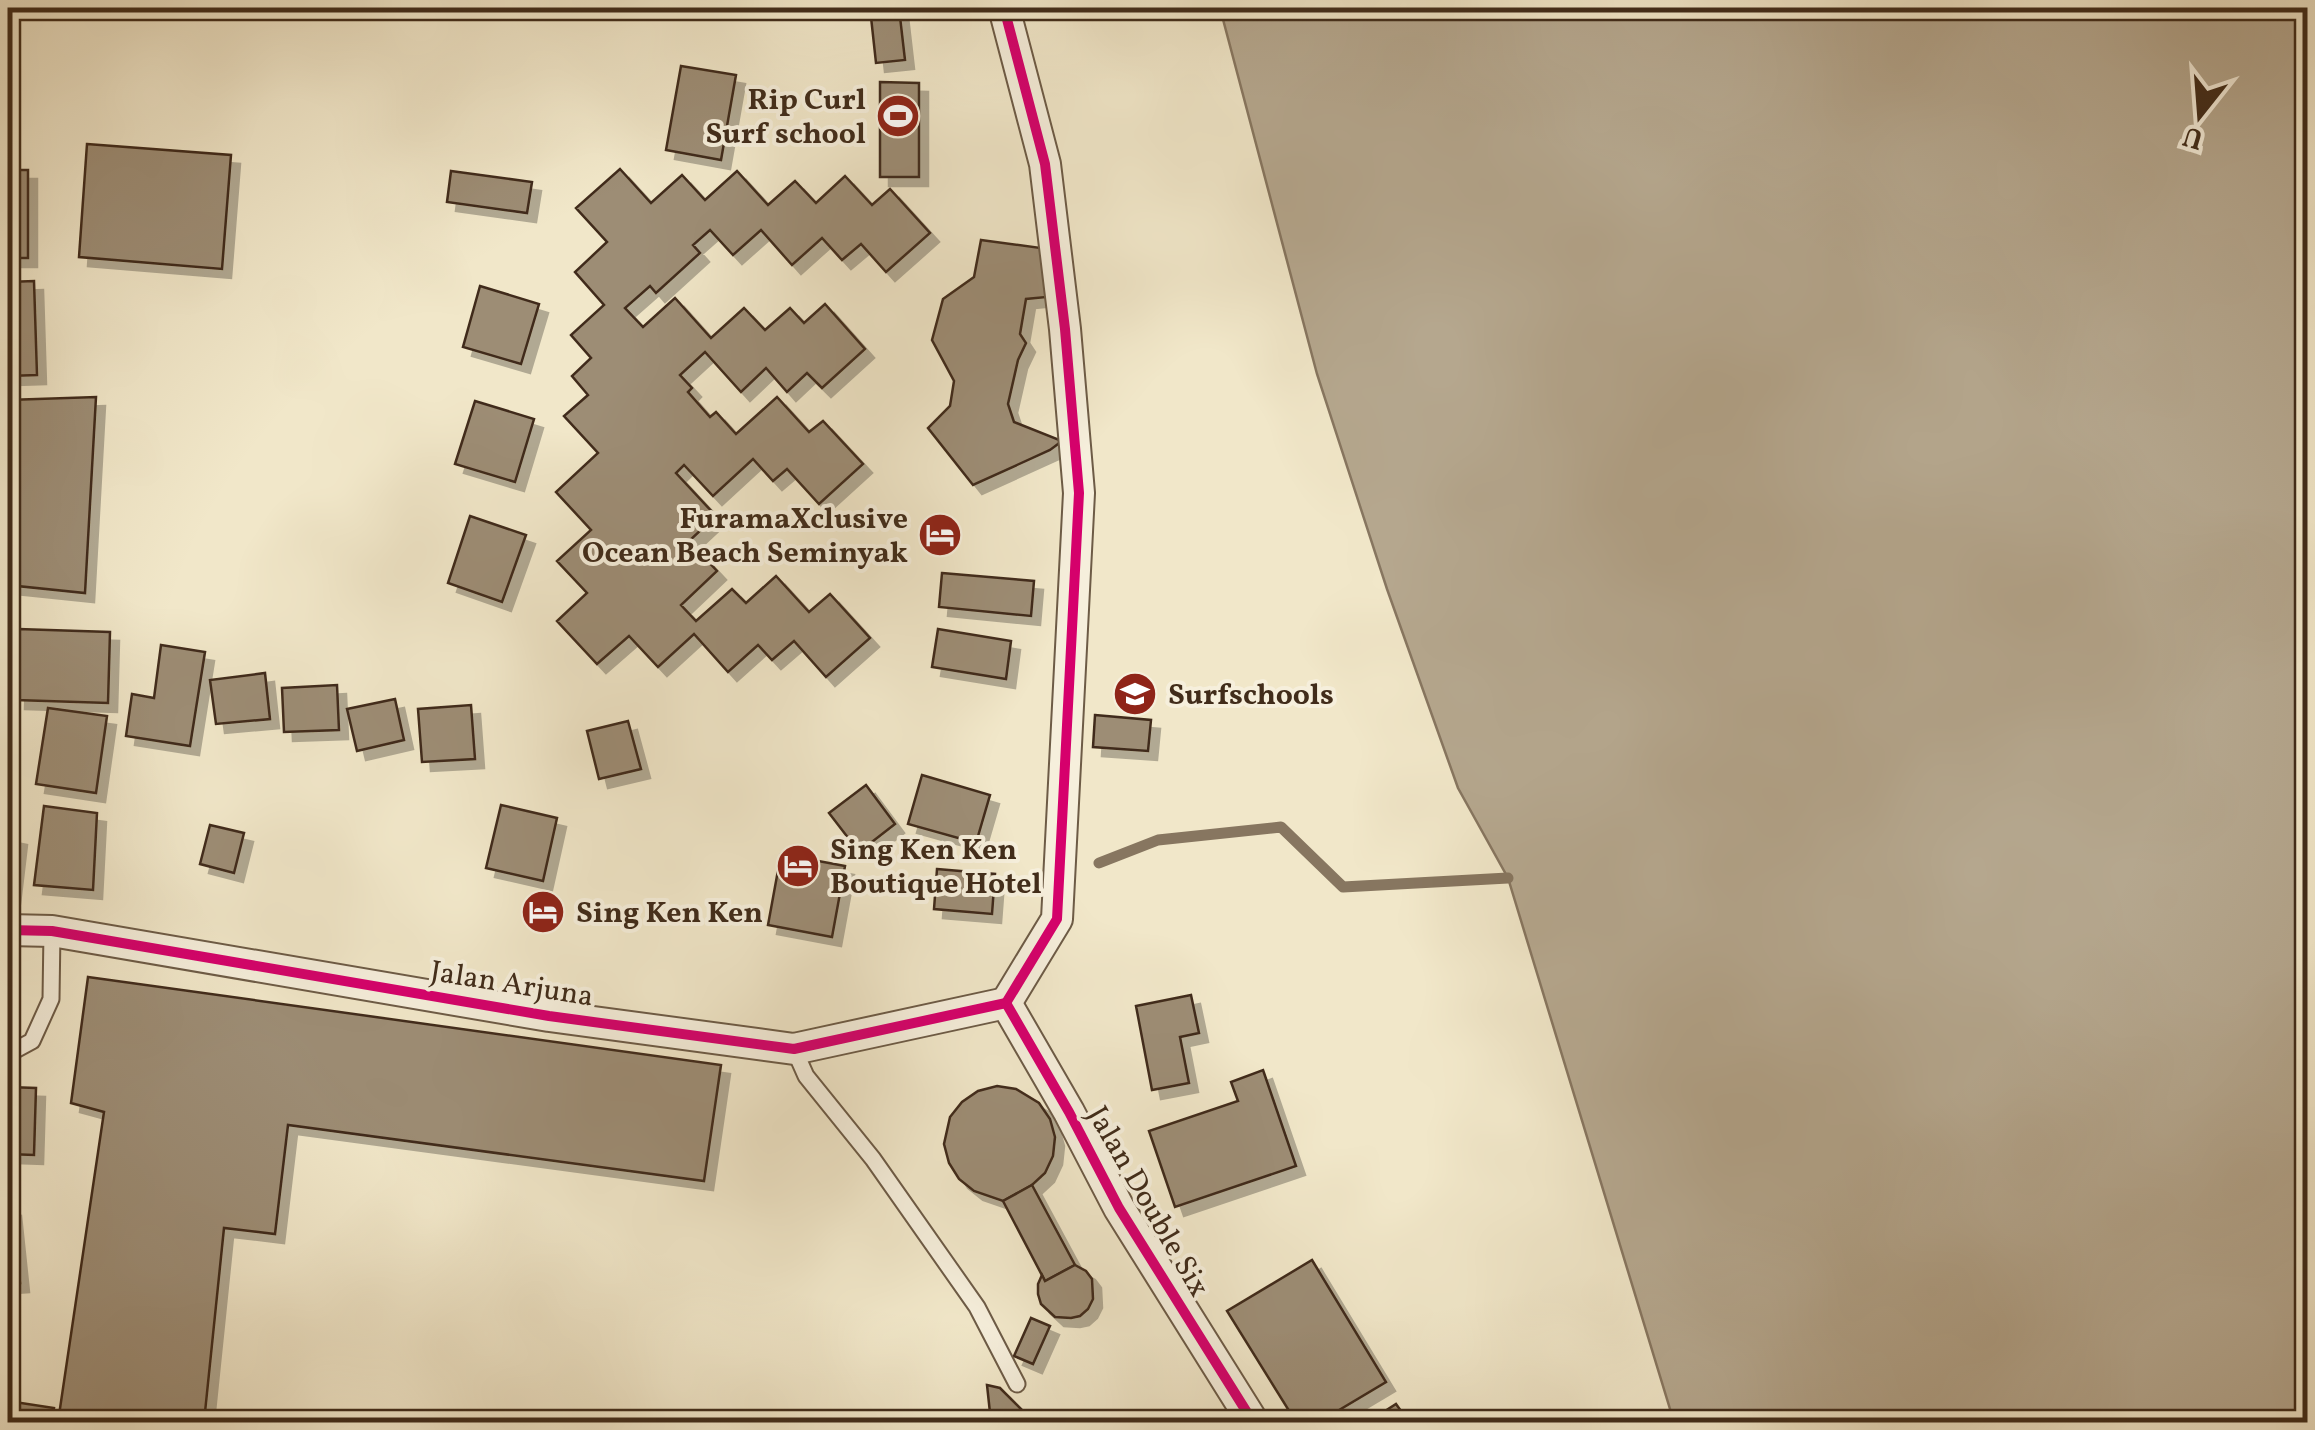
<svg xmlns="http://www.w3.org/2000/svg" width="2315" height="1430" font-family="Vollkorn,serif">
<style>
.water{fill:#b5a78e;stroke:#877660;stroke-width:2.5}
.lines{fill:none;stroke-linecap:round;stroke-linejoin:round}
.stream{stroke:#877660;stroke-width:11}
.building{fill:#9d8d75;stroke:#412c1a;stroke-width:2.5;filter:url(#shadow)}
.lane-casing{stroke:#6d5b46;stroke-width:19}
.street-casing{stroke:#6d5b46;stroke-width:34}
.lane{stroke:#f6efdc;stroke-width:15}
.street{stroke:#f6efdc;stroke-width:30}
.cycleway-casing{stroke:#f6efdc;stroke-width:16}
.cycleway{stroke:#d6006c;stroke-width:10}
.labels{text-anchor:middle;stroke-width:8;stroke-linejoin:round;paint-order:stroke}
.poi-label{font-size:30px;font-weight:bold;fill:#412c1a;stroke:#f6efdc;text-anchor:start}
.street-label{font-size:30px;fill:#412c1a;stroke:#f6efdc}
</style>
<defs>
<filter id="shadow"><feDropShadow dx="9" dy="9" stdDeviation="0" flood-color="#0004"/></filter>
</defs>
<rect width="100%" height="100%" fill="#f1e7c9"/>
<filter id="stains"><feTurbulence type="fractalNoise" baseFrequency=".002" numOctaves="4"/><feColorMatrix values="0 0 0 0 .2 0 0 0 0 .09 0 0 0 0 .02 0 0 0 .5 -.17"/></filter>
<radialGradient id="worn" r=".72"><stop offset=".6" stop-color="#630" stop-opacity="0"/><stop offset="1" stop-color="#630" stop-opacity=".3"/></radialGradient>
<polygon class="water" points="1220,8 2307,8 2307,1422 1674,1422 1508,878 1458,788 1387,589 1317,374"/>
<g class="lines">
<polyline class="stream" points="1099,863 1158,840 1281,827 1343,887 1508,878"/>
</g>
<g class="building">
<polygon points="870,8 899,8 905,60 876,63"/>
<polygon points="681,66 736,75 721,160 666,150"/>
<polygon points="880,82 919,83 919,177 880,177"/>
<polygon points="87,144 231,155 222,269 79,257"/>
<polygon points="620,169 651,203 682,175 705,200 737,171 768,205 795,181 816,203 845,176 872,205 890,189 930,233 886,272 861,244 842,260 822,238 792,265 761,230 733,255 710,230 693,245 700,253 656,293 650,286 625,308 643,327 675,298 711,338 744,308 765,330 790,308 804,323 825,304 865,349 822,388 807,373 787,392 766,368 741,392 705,352 680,375 692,388 688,392 710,417 716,412 736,434 777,397 809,432 823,421 863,464 819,504 787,469 773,481 753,459 713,496 684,465 676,473 716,516 689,541 717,571 681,605 696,621 732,589 746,603 776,576 809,612 830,594 870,638 826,677 794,641 772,660 758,645 728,672 694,634 658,667 629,636 597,664 557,621 587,593 557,561 591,530 556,492 598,453 564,416 588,395 572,376 591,358 571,335 604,305 575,272 607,242 576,208"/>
<rect x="8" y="170" width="20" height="88"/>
<polygon points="451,171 532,182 527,213 447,202"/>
<polygon points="981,240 1041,248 1047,297 1026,299 1020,334 1026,343 1018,360 1008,404 1014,422 1062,441 1050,450 973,485 928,428 950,406 954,381 932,340 943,299 974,277"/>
<polygon points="34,281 37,375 8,376 8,282"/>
<polygon points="480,286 539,304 521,364 463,347"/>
<polygon points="96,397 85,593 8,585 8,400"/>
<polygon points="475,401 534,419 515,482 455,464"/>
<polygon points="470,516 526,535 502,602 448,583"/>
<polygon points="942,573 1034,581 1031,616 939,607"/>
<polygon points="18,629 110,632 108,703 16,700"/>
<polygon points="938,629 1011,641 1006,679 932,667"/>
<polygon points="161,645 205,652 190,746 126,736 132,694 154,698"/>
<polygon points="265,673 270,719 216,724 210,680"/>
<polygon points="337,685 339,730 284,732 282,688"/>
<polygon points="395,699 404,740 357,751 347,709"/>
<polygon points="471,705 475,759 422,762 418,709"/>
<polygon points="48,708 107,716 96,793 36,784"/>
<polygon points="1095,715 1151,720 1148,751 1093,747"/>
<polygon points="628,721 641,769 599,779 587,731"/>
<polygon points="922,775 990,795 976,843 908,824"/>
<polygon points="866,785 895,824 859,852 829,813"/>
<polygon points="501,805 557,818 543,881 486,868"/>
<polygon points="44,806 97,813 93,890 34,885"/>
<polygon points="210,825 244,833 234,873 200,864"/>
<polygon points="8,834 18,836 11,895 8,895"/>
<polygon points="781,854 845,866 832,937 768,925"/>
<polygon points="937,869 995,874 992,914 934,909"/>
<polygon points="88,977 721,1065 704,1181 288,1125 275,1234 224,1228 204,1422 58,1422 104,1112 71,1103"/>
<polygon points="1191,995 1199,1033 1180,1037 1189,1083 1152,1090 1136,1006"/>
<polygon points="1263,1070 1296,1166 1175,1207 1149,1131 1238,1101 1231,1082"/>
<polygon points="997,1086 1016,1089 1039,1103 1050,1119 1055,1137 1053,1156 1045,1173 1032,1185 1003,1201 974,1191 959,1179 949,1163 944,1144 950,1117 962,1102 978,1091"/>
<polygon points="8,1087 36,1088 34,1155 8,1154"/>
<polygon points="1032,1185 1075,1265 1045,1281 1003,1201"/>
<polygon points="12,1207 20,1283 8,1284 8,1208"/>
<polygon points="1312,1260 1386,1382 1319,1422 1296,1422 1227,1311"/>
<polygon points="1075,1265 1086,1271 1092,1279 1093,1299 1088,1309 1080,1316 1071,1318 1055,1317 1041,1304 1038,1294 1038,1284 1042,1275 1045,1281"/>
<polygon points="1031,1318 1050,1326 1033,1364 1014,1356"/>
<polygon points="987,1385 1000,1388 1034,1422 991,1422"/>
<polygon points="8,1401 54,1408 52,1422 8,1422"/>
<polygon points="1396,1404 1409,1422 1368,1422"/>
</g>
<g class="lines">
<g class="lane-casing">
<g id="lane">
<polyline points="794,1049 806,1076 873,1159 977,1307 1017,1384"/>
<polyline points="8,1054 32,1041 51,999 52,931"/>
</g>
</g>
<g class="street-casing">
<g id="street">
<polyline points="1004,8 1045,164 1065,329 1079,493 1057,919 1006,1003"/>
<polyline points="8,930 52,931 549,1016 794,1049 1006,1003"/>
<polyline points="1006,1003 1069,1112 1119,1208 1253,1422"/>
</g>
</g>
<use href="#lane" class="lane"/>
<use href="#street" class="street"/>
<g class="cycleway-casing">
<g id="cycleway">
<polyline points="1004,8 1045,164 1065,329 1079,493 1057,919 1006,1003"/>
<polyline points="8,930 52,931 549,1016 794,1049 1006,1003"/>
<polyline points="1006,1003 1069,1112 1119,1208 1253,1422"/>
</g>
</g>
<use href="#cycleway" class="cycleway"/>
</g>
<defs>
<g id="stadium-disc" transform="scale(2.25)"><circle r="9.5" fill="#8f2418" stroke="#f6efdc"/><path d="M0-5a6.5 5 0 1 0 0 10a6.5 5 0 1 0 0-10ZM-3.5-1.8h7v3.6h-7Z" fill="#fff"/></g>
<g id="hotel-disc" transform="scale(2.25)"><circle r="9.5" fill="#8f2418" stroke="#f6efdc"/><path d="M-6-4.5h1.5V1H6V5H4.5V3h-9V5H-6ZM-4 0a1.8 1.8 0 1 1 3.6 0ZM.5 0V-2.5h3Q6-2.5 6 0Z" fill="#fff"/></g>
<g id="school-disc" transform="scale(2.25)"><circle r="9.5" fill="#8f2418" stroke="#f6efdc"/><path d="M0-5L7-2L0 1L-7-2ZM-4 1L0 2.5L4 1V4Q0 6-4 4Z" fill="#fff"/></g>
</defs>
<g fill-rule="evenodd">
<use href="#stadium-disc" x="898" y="116"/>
<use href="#hotel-disc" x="940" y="535"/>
<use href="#school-disc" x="1135" y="694"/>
<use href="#hotel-disc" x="798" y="866"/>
<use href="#hotel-disc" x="543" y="912"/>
</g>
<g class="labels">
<g class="poi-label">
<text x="866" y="109" text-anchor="end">Rip Curl<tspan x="866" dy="34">Surf school</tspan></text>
<text x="908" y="528" text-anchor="end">FuramaXclusive<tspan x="908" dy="34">Ocean Beach Seminyak</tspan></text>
<text x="1168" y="704">Surfschools</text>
<text x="830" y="859">Sing Ken Ken<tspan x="830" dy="34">Boutique Hotel</tspan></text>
<text x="576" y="922">Sing Ken Ken</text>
</g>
<g class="street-label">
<text transform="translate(512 983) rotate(9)" y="10">Jalan Arjuna</text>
<text transform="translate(1149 1201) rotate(60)" y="10">Jalan Double Six</text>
</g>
</g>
<rect width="2315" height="1430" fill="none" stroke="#f1e7c9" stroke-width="40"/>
<rect x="10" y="10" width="2295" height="1410" fill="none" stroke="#412c1a" stroke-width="5"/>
<rect x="20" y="20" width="2275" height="1390" fill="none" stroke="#412c1a" stroke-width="2.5"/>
<g transform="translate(2200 115) rotate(197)" stroke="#f6efdc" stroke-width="8" paint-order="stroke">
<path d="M0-8L18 38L0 25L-18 38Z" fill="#412c1a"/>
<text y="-15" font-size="28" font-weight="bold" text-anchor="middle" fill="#412c1a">U</text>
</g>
<rect width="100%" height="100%" filter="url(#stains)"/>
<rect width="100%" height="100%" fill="url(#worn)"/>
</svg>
